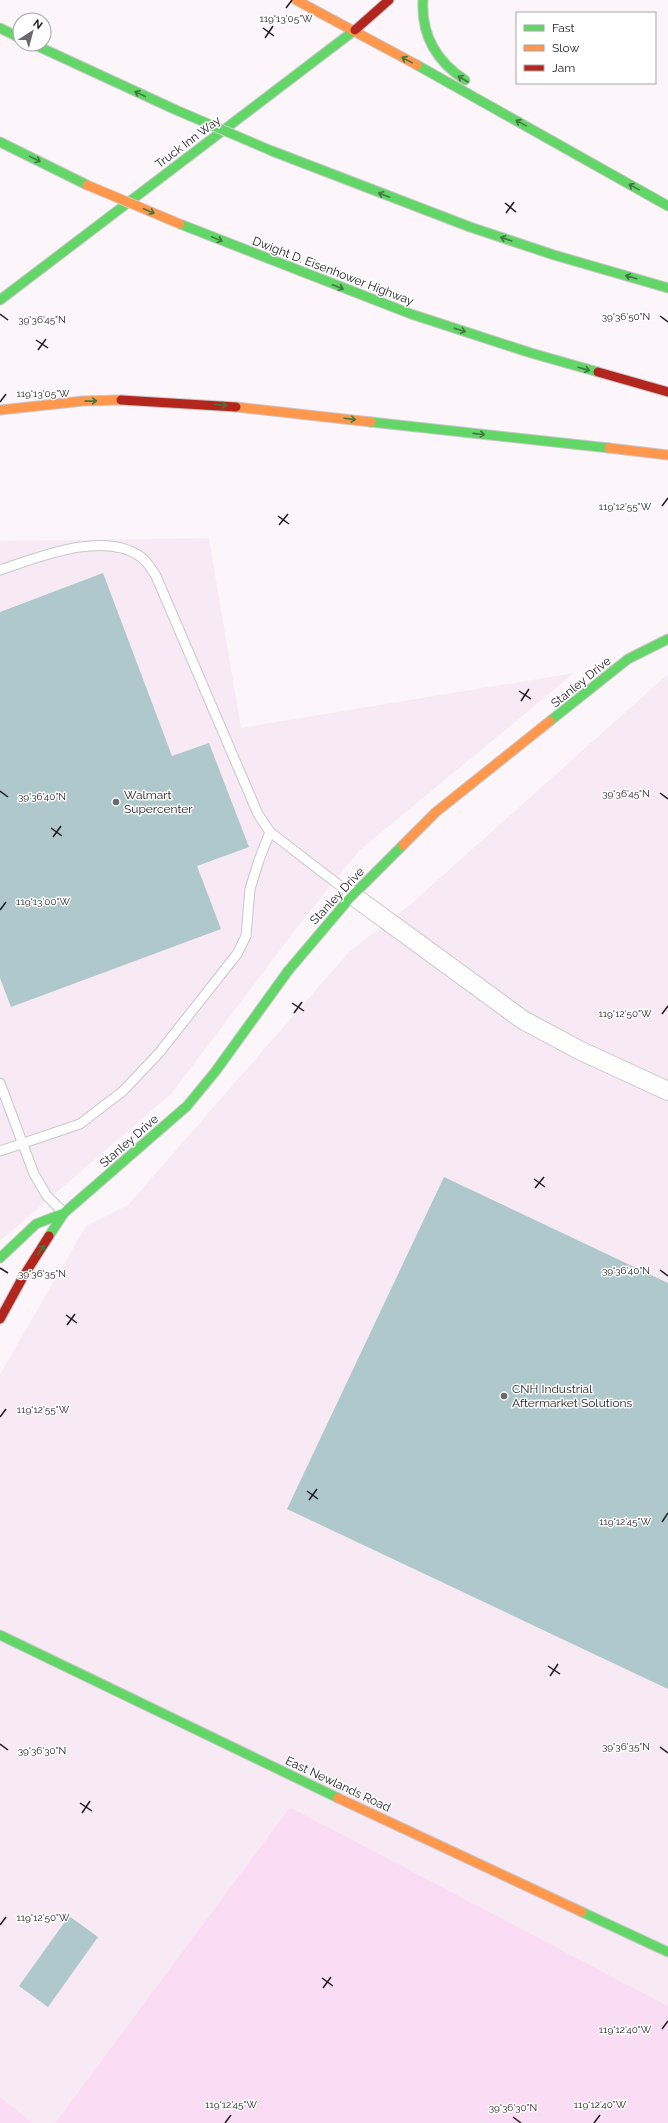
<svg xmlns="http://www.w3.org/2000/svg" width="668" height="2123" font-family="Raleway,sans-serif">
<style>
.built{fill:#f7eaf4}
.green{fill:#fbdcf5}
.building{fill:#aec8cc}
.lines{fill:none;stroke-linecap:round;stroke-linejoin:round}
.lane-casing{stroke:#cac6c9;stroke-width:11}
.street-casing{stroke:#cac6c9;stroke-width:20}
.fast-casing{stroke:#cac6c9;stroke-width:11}
.slow-casing{stroke:#cac6c9;stroke-width:11}
.jam-casing{stroke:#cac6c9;stroke-width:11}
.lane{stroke:#fffefe;stroke-width:9}
.street{stroke:#fffefe;stroke-width:18}
.fast{stroke:#63d668;stroke-width:9}
.slow{stroke:#ff974d;stroke-width:9}
.jam{stroke:#b3261e;stroke-width:9}
.fast-bridge-casing{stroke:#d6d2d5;stroke-width:11;stroke-linecap:butt}
.slow-bridge-casing{stroke:#d6d2d5;stroke-width:11;stroke-linecap:butt}
.fast-bridge{stroke:#63d668;stroke-width:9}
.slow-bridge{stroke:#ff974d;stroke-width:9}
.oneway{stroke:#407842}
.ticks{fill:none;stroke:#1e1a1d;stroke-width:1.5}
.poi-dot{fill:#6c676b;stroke:#fff;stroke-width:1.5}
.labels{text-anchor:middle;stroke-width:3;stroke-linejoin:round;paint-order:stroke}
.street-label{font-size:12px;fill:#1e1a1d;stroke:#fff}
.poi-label{font-size:12px;fill:#1e1a1d;stroke:#fff;text-anchor:start}
.ticks-label{font-size:10px;text-anchor:middle;fill:#1e1a1d;stroke:#fff;stroke-width:3;stroke-linejoin:round;paint-order:stroke}
</style>
<rect width="100%" height="100%" fill="#fcf6fb"/>
<g class="built">
<polygon points="209,538 241,728 574,673 359,851 299,925 172,1093 0,1241 0,541"/>
<polygon points="668,674 668,2006 290,1807 55,2123 33,2123 0,2097 0,1374 86,1226 128,1205 350,951 412,903"/>
</g>
<g class="green">
<polygon points="290,1807 668,2006 668,2123 55,2123"/>
<polygon points="0,2097 33,2123 0,2123"/>
</g>
<g class="building">
<polygon points="103,573 172,756 209,743 249,847 197,866 221,929 11,1007 0,978 0,612"/>
<polygon points="444,1177 668,1283 668,1689 287,1509"/>
<polygon points="69,1916 98,1937 48,2007 19,1986"/>
</g>
<g class="lines">
<g class="lane-casing">
<g id="lane">
<path d="M0 570C39 557 104 530 141 557 147 561 152 570 156 576L258 814 270 832 352 895"/>
<polyline points="0,1083 34,1174 47,1196 63,1212"/>
<polyline points="0,1151 80,1124 123,1091 159,1053 237,954 246,936 250,889 259,860 270,832"/>
</g>
</g>
<g class="street-casing">
<polyline id="street" points="352,895 523,1020 581,1051 668,1091"/>
</g>
<g class="fast-casing">
<g id="fast">
<path d="M423 0C421 35 436 61 465 80"/>
<polyline points="0,28 20,38"/>
<polyline points="33,44 176,110"/>
<polyline points="417,65 668,206"/>
<polyline points="0,142 87,185"/>
<polyline points="272,151 470,227 554,255 668,288"/>
<polyline points="180,224 411,314 531,353 598,372"/>
<polyline points="0,300 355,30"/>
<polyline points="371,422 609,448"/>
<polyline points="550,721 628,659 668,639"/>
<polyline points="49,1236 64,1213 187,1106 215,1072 288,971 349,899 403,845"/>
<polyline points="0,1258 36,1224 64,1213"/>
<polyline points="0,1635 338,1798"/>
<polyline points="582,1912 668,1952"/>
</g>
</g>
<g class="slow-casing">
<g id="slow">
<polyline points="296,0 417,65"/>
<polyline points="236,407 371,422"/>
<polyline points="0,410 83,401 121,400"/>
<polyline points="609,448 668,455"/>
<polyline points="403,845 436,812 550,721"/>
<polyline points="338,1798 582,1912"/>
</g>
</g>
<g class="jam-casing">
<g id="jam">
<polyline points="355,30 389,0"/>
<polyline points="598,372 668,392"/>
<polyline points="121,400 236,407"/>
<polyline points="0,1319 23,1277 49,1236"/>
</g>
</g>
<use href="#lane" class="lane"/>
<use href="#street" class="street"/>
<use href="#fast" class="fast"/>
<use href="#slow" class="slow"/>
<use href="#jam" class="jam"/>
<g class="fast-bridge-casing">
<polyline id="fast-bridge" points="176,110 272,151"/>
</g>
<g class="slow-bridge-casing">
<polyline id="slow-bridge" points="87,185 180,224"/>
</g>
<use href="#fast-bridge" class="fast-bridge"/>
<use href="#slow-bridge" class="slow-bridge"/>
</g>
<defs><path id="oneway-shaft" d="M-6 0H5M1.5-3L5.5 0L1.5 3" fill="none" stroke-width="1.6" stroke-linecap="round" stroke-linejoin="round"/></defs>
<g class="oneway">
<use href="#oneway-shaft" transform="translate(407 60) rotate(-151)"/>
<use href="#oneway-shaft" transform="translate(463 79) rotate(-150)"/>
<use href="#oneway-shaft" transform="translate(140 94) rotate(-155)"/>
<use href="#oneway-shaft" transform="translate(521 123) rotate(-151)"/>
<use href="#oneway-shaft" transform="translate(35 159) rotate(26)"/>
<use href="#oneway-shaft" transform="translate(634 187) rotate(-151)"/>
<use href="#oneway-shaft" transform="translate(384 195) rotate(-159)"/>
<use href="#oneway-shaft" transform="translate(149 211) rotate(23)"/>
<use href="#oneway-shaft" transform="translate(217 239) rotate(22)"/>
<use href="#oneway-shaft" transform="translate(506 239) rotate(-161)"/>
<use href="#oneway-shaft" transform="translate(631 277) rotate(-164)"/>
<use href="#oneway-shaft" transform="translate(338 287) rotate(21)"/>
<use href="#oneway-shaft" transform="translate(460 330) rotate(18)"/>
<use href="#oneway-shaft" transform="translate(584 369) rotate(16)"/>
<use href="#oneway-shaft" transform="translate(91 401) rotate(-1)"/>
<use href="#oneway-shaft" transform="translate(221 405) rotate(5)"/>
<use href="#oneway-shaft" transform="translate(350 419) rotate(7)"/>
<use href="#oneway-shaft" transform="translate(479 434) rotate(6)"/>
<use href="#oneway-shaft" transform="translate(41 1250) rotate(-53)"/>
</g>
<path class="ticks" d="M286 8 292 0M263 28 274 36M265 38 273 26M505 203 516 212M506 213 514 202M0 314 8 320M660 316 668 322M36 340 48 348M38 350 46 339M0 402 6 394M662 506 668 498M278 516 289 524M279 525 288 514M519 691 531 699M521 701 529 689M0 791 8 797M660 793 668 799M51 828 62 836M53 837 61 826M0 910 6 902M292 1003 304 1011M294 1013 302 1002M662 1014 668 1006M534 1179 545 1187M535 1188 544 1177M0 1268 8 1273M660 1270 668 1276M66 1315 77 1323M67 1325 75 1314M0 1417 6 1409M307 1491 318 1499M309 1500 317 1489M662 1522 668 1513M548 1666 560 1674M550 1676 558 1664M0 1744 8 1750M660 1747 668 1753M80 1803 92 1811M82 1813 90 1801M0 1925 6 1917M322 1978 333 1986M323 1988 331 1977M662 2029 668 2021M513 2117 521 2123M225 2123 231 2115M594 2123 600 2115"/>
<g class="poi-dot">
<circle cx="116" cy="802" r="4"/>
<circle cx="504" cy="1396" r="4"/>
</g>
<g class="labels">
<g class="street-label">
<text transform="translate(188 142) rotate(-37)" y="4">Truck Inn Way</text>
<text transform="translate(333 271) rotate(21)" y="4">Dwight D. Eisenhower Highway</text>
<text transform="translate(581 682) rotate(-39)" y="4">Stanley Drive</text>
<text transform="translate(337 896) rotate(-47)" y="4">Stanley Drive</text>
<text transform="translate(129 1141) rotate(-41)" y="4">Stanley Drive</text>
<text transform="translate(338 1784) rotate(25)" y="4">East Newlands Road</text>
</g>
<g class="poi-label">
<text x="124" y="799">Walmart<tspan x="124" dy="14">Supercenter</tspan></text>
<text x="512" y="1393">CNH Industrial<tspan x="512" dy="14">Aftermarket Solutions</tspan></text>
</g>
</g>
<g class="ticks-label">
<text x="286" y="22">119°13'05"W</text>
<text x="626" y="320">39°36'50"N</text>
<text x="42" y="323">39°36'45"N</text>
<text x="43" y="397">119°13'05"W</text>
<text x="625" y="510">119°12'55"W</text>
<text x="626" y="797">39°36'45"N</text>
<text x="42" y="800">39°36'40"N</text>
<text x="43" y="905">119°13'00"W</text>
<text x="625" y="1017">119°12'50"W</text>
<text x="626" y="1274">39°36'40"N</text>
<text x="42" y="1277">39°36'35"N</text>
<text x="43" y="1413">119°12'55"W</text>
<text x="625" y="1525">119°12'45"W</text>
<text x="626" y="1750">39°36'35"N</text>
<text x="42" y="1754">39°36'30"N</text>
<text x="43" y="1921">119°12'50"W</text>
<text x="625" y="2033">119°12'40"W</text>
<text x="231" y="2108">119°12'45"W</text>
<text x="600" y="2108">119°12'40"W</text>
<text x="513" y="2111">39°36'30"N</text>
</g>
<rect x="516" y="12" width="140" height="72" fill="#ffffff" stroke="#a5a3a5"/>
<rect x="524" y="25" width="20" height="6" fill="#63d668" stroke="#a5a3a5"/>
<text x="552" y="32" font-size="12" fill="#1e1a1d">Fast</text>
<rect x="524" y="45" width="20" height="6" fill="#ff974d" stroke="#a5a3a5"/>
<text x="552" y="52" font-size="12" fill="#1e1a1d">Slow</text>
<rect x="524" y="65" width="20" height="6" fill="#b3261e" stroke="#a5a3a5"/>
<text x="552" y="72" font-size="12" fill="#1e1a1d">Jam</text>
<g transform="translate(32 32) rotate(36)"><circle r="19" fill="#ffffff" stroke="#a5a3a5"/>
<path d="M0-3L7 15L0 10L-7 15Z" fill="#6c676b"/>
<text y="-6" font-size="11" font-weight="bold" text-anchor="middle" fill="#1e1a1d">N</text>
</g>
</svg>
